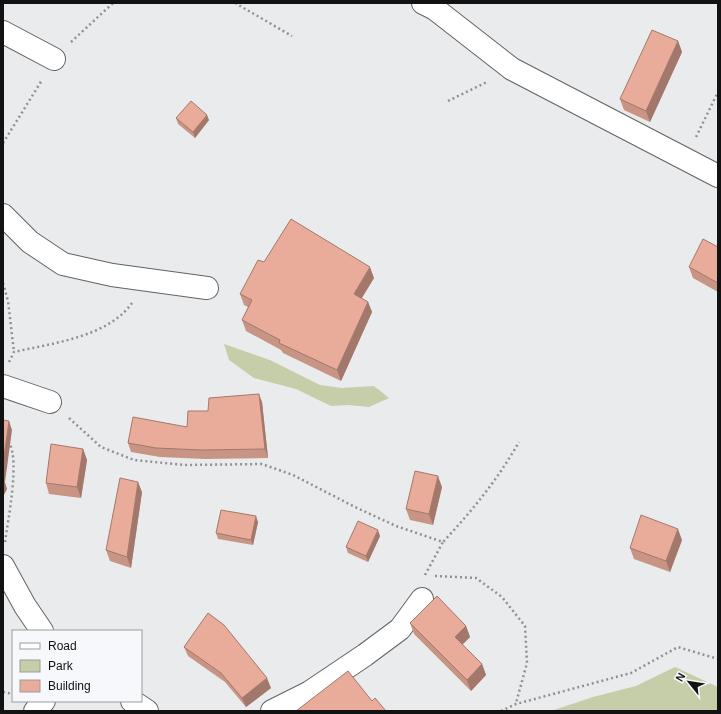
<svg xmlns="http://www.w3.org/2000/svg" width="721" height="714" font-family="Arial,sans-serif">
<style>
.green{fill:#c6cda9}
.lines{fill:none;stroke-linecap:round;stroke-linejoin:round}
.minor-casing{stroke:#626365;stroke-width:24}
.path{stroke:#8f9091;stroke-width:2.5;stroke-dasharray:2 3;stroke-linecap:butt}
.minor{stroke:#fff;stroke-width:22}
.wall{fill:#c89484}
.shaded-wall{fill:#a3786c}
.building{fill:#e9ac9a;stroke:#a3786c}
</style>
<rect width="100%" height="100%" fill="#eaebed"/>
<g class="green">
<polygon points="224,344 270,360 320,385 342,388 374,386 389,398 369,407 349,405 331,406 296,389 254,378 229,360"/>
<polygon points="675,667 718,687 718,711 551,711 593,697 636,686"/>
</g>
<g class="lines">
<g class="minor-casing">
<g id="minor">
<polyline points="423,3 435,9 512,69 718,176"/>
<polyline points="3,32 54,59"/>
<polyline points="3,215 30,242 63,264 112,275 207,288"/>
<polyline points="3,386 50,402"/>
<polyline points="3,566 25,606 42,631"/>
<polyline points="132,701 147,711"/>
<polyline points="35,711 44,701"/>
<polyline points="272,711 310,692 365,655 400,629 422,599"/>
</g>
</g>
<g class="path">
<polyline points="235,3 292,36"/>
<polyline points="71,42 113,3"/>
<polyline points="448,101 487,82"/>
<polyline points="696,137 718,92"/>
<polyline points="3,143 42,80"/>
<polyline points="3,283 8,301 14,352"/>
<path d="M9 362 14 352C53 343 108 337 132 303"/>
<path d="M69 418 101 447 134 460 184 465 262 464 293 475 355 507 396 526 443 542C472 511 498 479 519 442"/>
<path d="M5 542C8 520 20 460 9 443"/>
<polyline points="425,575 443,542"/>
<polyline points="435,576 476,578 502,597 525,626 527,663 516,703"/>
<polyline points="3,692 13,694"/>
<polyline points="501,711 516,704 631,673 678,647 718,659"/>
</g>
<use href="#minor" class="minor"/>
</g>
<g class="wall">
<polygon points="678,41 682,52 650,122 624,110 620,99"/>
<polygon points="176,118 209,120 195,138 178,124"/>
<polygon points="718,247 718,292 693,278 689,267"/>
<polygon points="374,278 362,298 368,302 372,312 341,381 283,353 281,350 246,331 242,320 248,307 244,305 240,294"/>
<polygon points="262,402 268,458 205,459 160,457 131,452 128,443 187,427 208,411"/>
<polygon points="83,449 87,460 81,498 49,494 46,483"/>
<polygon points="442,487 433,525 410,520 406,509"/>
<polygon points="142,492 131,568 110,561 106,550"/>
<polygon points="258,522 253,545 218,539 216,533"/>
<polygon points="380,536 368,562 348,553 346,547"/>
<polygon points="682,540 670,572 634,559 630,548"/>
<polygon points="410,623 466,626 470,637 462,645 482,664 486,675 471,691 414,634"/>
<polygon points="184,647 271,688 246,707 225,682 188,656"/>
</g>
<g class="shaded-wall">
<polygon points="678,41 682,52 650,122 646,111"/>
<polygon points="207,115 209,120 195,138 193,132"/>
<polygon points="370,267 374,278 358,304 354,294"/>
<polygon points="368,302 372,312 341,381 337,370"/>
<polygon points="259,394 262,402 268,458 265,449"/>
<polygon points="9,421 12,430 5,482 7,489 3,497 3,463"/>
<polygon points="83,449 87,460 81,498 77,487"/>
<polygon points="438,476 442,487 433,525 429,514"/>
<polygon points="138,482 142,492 131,568 127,557"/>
<polygon points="256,516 258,522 253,545 251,540"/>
<polygon points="678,529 682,540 670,572 666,561"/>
<polygon points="378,530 380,536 368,562 366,556"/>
<polygon points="466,626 470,637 459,648 455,637"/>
<polygon points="482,664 486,675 471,691 467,680"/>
<polygon points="267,678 271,688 246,707 242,698"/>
</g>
<g class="building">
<polygon points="652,30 678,41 646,111 620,99"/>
<polygon points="191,101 207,115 193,132 176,118"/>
<polygon points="291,219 370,267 354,294 368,302 337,370 279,343 280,340 242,320 252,300 240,294 258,260 264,262"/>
<polygon points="703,239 718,247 718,283 689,267"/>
<polygon points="259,394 265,449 202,450 156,448 128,443 133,417 187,427 188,411 208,411 209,398"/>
<polygon points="3,420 9,421 3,463"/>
<polygon points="51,444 83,449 77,487 46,483"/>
<polygon points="415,471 438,476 429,514 406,509"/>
<polygon points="120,478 138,482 127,557 106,550"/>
<polygon points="221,510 256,516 251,540 216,533"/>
<polygon points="641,515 678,529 666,561 630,548"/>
<polygon points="358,521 378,530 366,556 346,547"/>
<polygon points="437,596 466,626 455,637 482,664 467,680 410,623"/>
<polygon points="208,613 224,625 267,678 242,698 221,673 184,647"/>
<polygon points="348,671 372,701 375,698 386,711 296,711"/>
</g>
<rect width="721" height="714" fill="none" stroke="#121213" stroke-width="8"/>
<rect x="12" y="630" width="130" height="72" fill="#f7f8fb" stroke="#9b9c9e"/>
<rect x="20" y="643" width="20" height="6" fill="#ffffff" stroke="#9b9c9e"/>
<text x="48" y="650" font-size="12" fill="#121213">Road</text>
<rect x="20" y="660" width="20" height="12" fill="#c6cda9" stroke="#9b9c9e"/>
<text x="48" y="670" font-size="12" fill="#121213">Park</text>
<rect x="20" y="680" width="20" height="12" fill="#e9ac9a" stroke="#9b9c9e"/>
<text x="48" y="690" font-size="12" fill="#121213">Building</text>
<g transform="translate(689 682) rotate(300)" stroke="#f7f8fb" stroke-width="3" paint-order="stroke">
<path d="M0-3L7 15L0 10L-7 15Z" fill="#121213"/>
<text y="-6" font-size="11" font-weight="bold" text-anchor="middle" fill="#121213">N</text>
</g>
</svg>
